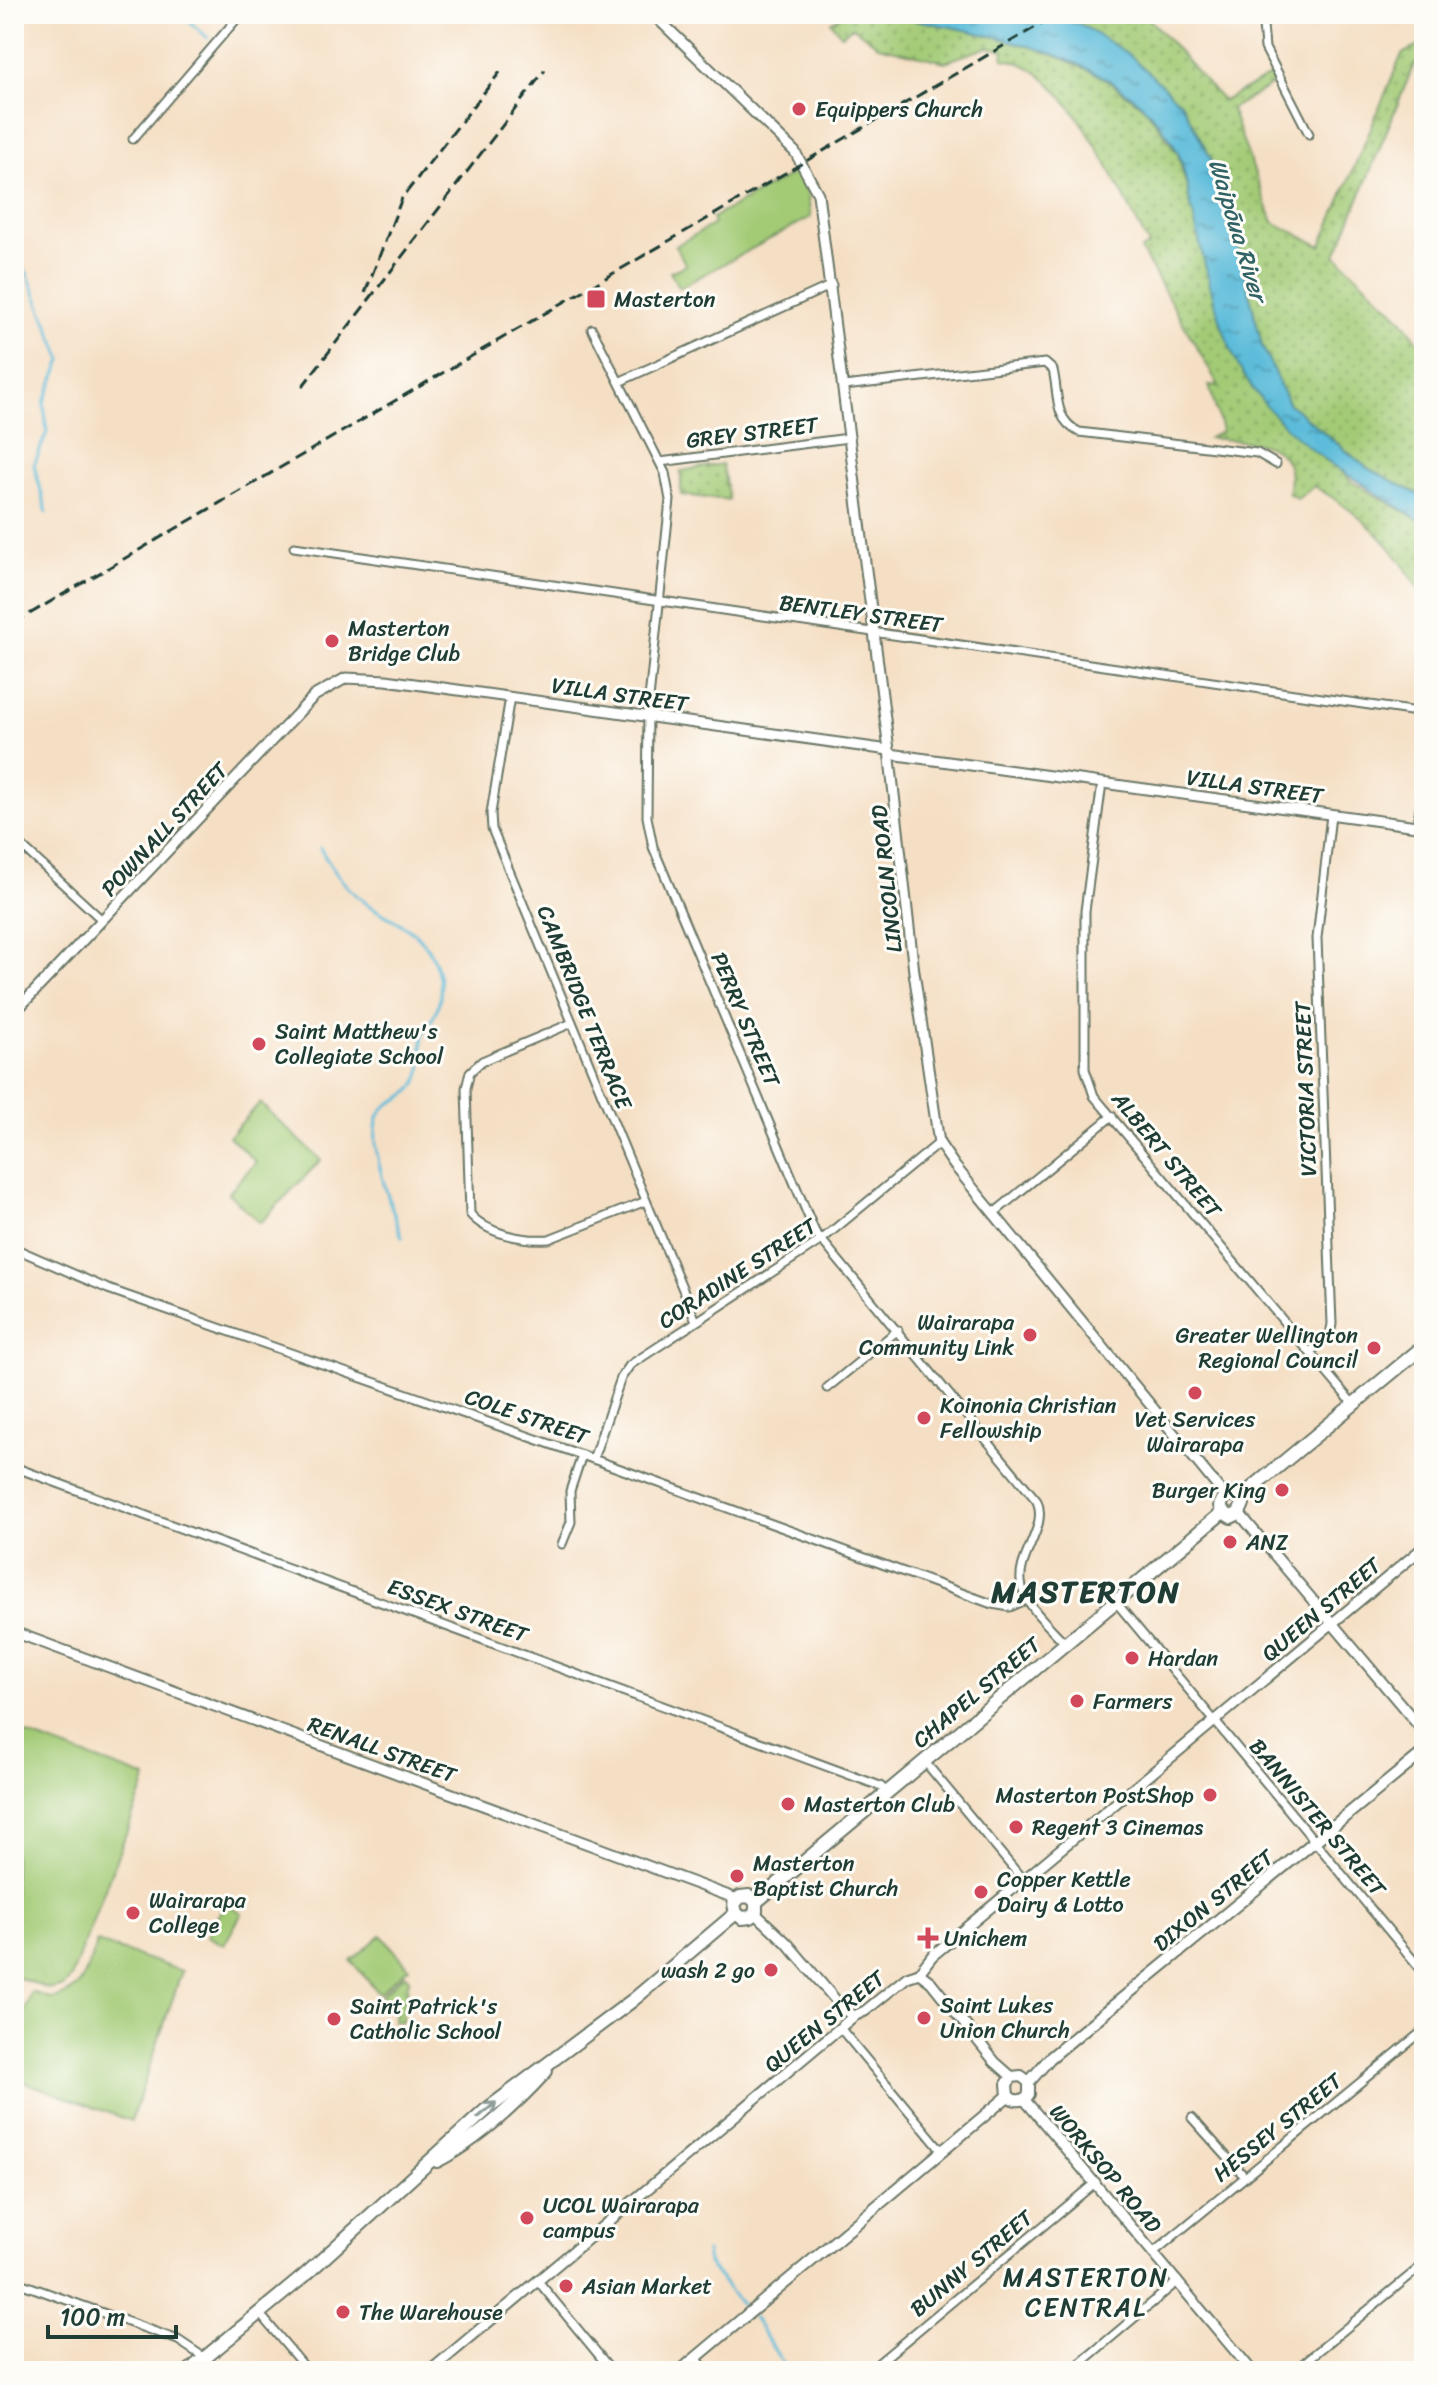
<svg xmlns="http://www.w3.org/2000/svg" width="1438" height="2385" font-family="Sriracha,sans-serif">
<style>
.grass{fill:#a3cb76;stroke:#618455;stroke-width:2}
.park{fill:url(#park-dots);stroke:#618455;stroke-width:2}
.water{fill:url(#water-ripples);stroke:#3e7c87;stroke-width:2}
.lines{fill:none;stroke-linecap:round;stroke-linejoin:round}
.stream{stroke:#5cbcda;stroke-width:3}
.minor-casing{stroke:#6a7666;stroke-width:11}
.tertiary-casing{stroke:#6a7666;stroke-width:13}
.secondary-casing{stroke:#6a7666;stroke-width:14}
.trunk-casing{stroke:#6a7666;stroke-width:16}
.minor{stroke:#fff;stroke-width:7}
.tertiary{stroke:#fff;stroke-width:9}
.secondary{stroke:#fff;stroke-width:10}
.trunk{stroke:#fff;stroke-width:12}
.rail{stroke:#1f3d34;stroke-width:3;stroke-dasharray:12 6;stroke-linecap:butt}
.oneway{stroke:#8f9e9a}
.poi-dot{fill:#d1495b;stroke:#fdfcf7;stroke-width:3}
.labels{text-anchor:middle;stroke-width:6;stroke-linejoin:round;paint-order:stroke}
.poi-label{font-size:22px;fill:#1f3d34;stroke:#fdfcf7;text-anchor:start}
.street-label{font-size:22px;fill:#1f3d34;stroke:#fdfcf7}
.water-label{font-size:24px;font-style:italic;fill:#316366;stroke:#fdfcf7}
.quarter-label{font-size:26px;letter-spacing:2px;fill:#1f3d34;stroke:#fdfcf7}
.district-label{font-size:30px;font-weight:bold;letter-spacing:2px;fill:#1f3d34;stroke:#fdfcf7}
</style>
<defs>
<pattern id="park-dots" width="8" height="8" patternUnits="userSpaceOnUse" patternTransform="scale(2)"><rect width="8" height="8" fill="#a3cb76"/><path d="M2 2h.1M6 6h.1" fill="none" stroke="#84a662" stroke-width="1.8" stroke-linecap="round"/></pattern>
<pattern id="water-ripples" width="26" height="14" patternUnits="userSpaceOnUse" patternTransform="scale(2)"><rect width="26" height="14" fill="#5cbcda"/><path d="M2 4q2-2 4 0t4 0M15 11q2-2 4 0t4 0" fill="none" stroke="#4b9ab2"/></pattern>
</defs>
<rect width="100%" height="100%" fill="#fdfcf7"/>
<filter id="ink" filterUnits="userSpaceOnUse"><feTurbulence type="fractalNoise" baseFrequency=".0125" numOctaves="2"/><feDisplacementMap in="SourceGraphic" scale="16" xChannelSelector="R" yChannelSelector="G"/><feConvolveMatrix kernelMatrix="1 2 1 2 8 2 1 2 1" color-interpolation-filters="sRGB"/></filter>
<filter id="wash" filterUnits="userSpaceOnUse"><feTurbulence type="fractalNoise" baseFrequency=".006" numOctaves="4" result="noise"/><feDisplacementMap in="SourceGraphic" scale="32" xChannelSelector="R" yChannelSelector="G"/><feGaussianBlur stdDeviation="1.8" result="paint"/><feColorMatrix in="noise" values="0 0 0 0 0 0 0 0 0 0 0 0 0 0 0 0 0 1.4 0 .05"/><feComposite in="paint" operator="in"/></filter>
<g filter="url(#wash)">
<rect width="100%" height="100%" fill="#f5dfc4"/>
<g class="grass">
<polygon points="796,172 807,192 811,217 679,288 670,272 686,265 675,246 714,224 712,218"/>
<polygon points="260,1103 321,1160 260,1223 228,1193 256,1162 229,1136"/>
<polygon points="14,1730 147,1778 71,1978 63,1987 49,1989 14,1976"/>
<polygon points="225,1903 242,1913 224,1945 207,1936"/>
<polygon points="381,1935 409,1967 379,1993 351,1961"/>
<path d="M97 1942 182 1971 131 2121 14 2078V2039L32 1992 52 1999C83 1994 88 1968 97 1942Z"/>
</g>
<g class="park">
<path d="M844 14H886L1023 41 1100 75 1146 109 1178 154 1218 308 1242 372 1352 482 1424 523V598C1394 545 1366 517 1314 486L1297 499 1288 493C1300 437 1250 443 1209 438L1222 431 1209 385 1219 386 1141 250 1149 245C1120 194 1067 63 1003 59L1004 50 988 47 945 62 879 46 853 27 841 35 831 22Z"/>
<polygon points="1077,14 1145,14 1223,101 1272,75 1275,83 1231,109 1273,222 1321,246 1402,54 1424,43 1424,59 1414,64 1336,255 1400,317 1424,349 1424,497 1367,468 1288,403 1262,346 1235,234 1210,157 1182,104 1061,20"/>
<polygon points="722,464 729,500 681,495 681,471"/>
<polygon points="405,1974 409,1979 402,2022 393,2021 395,2012 381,1995"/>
</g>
<path class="water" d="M886 14H1034L1080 24 1130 55 1182 104 1210 157 1235 234 1262 346 1288 403 1367 468 1424 497V523C1355 478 1289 448 1243 374 1219 335 1202 252 1191 206 1187 190 1185 168 1178 153 1128 51 985 35 886 14Z"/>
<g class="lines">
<g class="stream">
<polyline points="181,14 208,38"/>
<polyline points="14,259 27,273 62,360 44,403 47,432 34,465 47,513"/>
<path d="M320 848C331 868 344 886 362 900 386 920 418 925 432 956 441 976 444 994 435 1014 431 1022 425 1028 423 1036 419 1055 427 1071 413 1088 402 1102 383 1101 378 1118 368 1150 392 1207 402 1237"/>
<polyline points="706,2252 708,2263 742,2306"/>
<polyline points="753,2317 788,2371"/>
</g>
</g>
</g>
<g filter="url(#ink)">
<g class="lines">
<g class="minor-casing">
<g id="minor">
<polyline points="1262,14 1265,48 1309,134"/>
<polyline points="133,139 241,14"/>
<path d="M592 329 665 473 670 500 648 708 647 817 653 847 815 1232 1037 1501C1049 1529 1014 1558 1022 1587 1027 1607 1051 1628 1065 1643"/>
<polyline points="621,381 832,285"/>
<path d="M844 386 1045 363 1053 370C1059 394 1053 419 1079 432L1257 453 1276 464"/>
<polyline points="660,462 849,438"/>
<polyline points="294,547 1424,713"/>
<polyline points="510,697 491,813 492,829 696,1321"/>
<polyline points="1102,783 1085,911 1085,1069 1094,1096 1354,1405"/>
<polyline points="1417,826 1424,783"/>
<polyline points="14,839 102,920"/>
<path d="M572 1023 482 1061 470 1072 466 1088 470 1214C487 1234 523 1241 549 1239L646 1201"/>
<polyline points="994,1213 1112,1116"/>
<polyline points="14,1248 108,1289 593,1459 992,1604 1010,1607 1028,1599"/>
<polyline points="1310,1352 1330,1335 1332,1324 1317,938 1331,815"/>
<polyline points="827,1388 898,1330"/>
<polyline points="593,1459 621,1378 630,1365 820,1241 939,1143"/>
<polyline points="14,1467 880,1786 887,1792"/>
<polyline points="562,1544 571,1522 570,1491 582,1455"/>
<polyline points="1115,1601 1424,1973"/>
<polyline points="925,1762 1023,1880"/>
<polyline points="841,2029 942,2151"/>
<polyline points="1192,2118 1245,2177"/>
<polyline points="1154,2252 1424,2030"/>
<polyline points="14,2281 178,2340 205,2358"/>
<polyline points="538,2281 612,2371"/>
<polyline points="259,2313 308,2371"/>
<polyline points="696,2357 706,2371"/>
<polyline points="869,2371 1096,2182"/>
<polyline points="1071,2371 1178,2281"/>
<polyline points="1294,2371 1424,2264"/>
</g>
</g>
<g class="tertiary-casing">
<g id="tertiary">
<polyline points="653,14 795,152 818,194 889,750 914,972 939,1143 954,1165 1225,1496"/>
<polyline points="890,754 1424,827"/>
<polyline points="14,1013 314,696 346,678 386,680 889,750"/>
<polyline points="1239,1513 1424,1732"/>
<polyline points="14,1632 737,1899"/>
<polyline points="755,1913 787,1943 844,2010 854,2016"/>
<polyline points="919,1973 931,1982 995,2062 1012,2077"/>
<polyline points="1024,2099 1252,2371"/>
<polyline points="430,2371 854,2016 865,2011 907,1977 919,1973 932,1956 1424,1547"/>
</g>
</g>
<g class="secondary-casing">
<g id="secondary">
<polyline points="1029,2082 1050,2058 1086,2028 1424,1752 1424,1742"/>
<polyline points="1008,2096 1007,2084 1012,2077 1021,2076 1029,2082"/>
<path d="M1008 2096C1015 2102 1024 2102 1029 2094V2082"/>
<polyline points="680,2371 1008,2096"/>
</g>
</g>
<g class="trunk-casing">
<g id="trunk">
<polyline points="1240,1498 1424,1346"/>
<polyline points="1223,1512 1220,1506 1225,1496 1233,1494 1240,1498"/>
<polyline points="1223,1512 1231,1517 1239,1513 1243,1504 1240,1498"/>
<polyline points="756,1902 1223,1512"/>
<polyline points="736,1913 734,1904 740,1897 749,1896 756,1902"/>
<polyline points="736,1913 742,1918 751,1917 756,1911 756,1902"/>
<path d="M437 2161C477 2140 515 2105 546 2071"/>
<polyline points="189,2371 304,2276 486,2110 633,2000 736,1913"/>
</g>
</g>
<use href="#minor" class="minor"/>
<use href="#tertiary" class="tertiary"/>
<use href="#secondary" class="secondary"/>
<use href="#trunk" class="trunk"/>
<g class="rail">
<polyline points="365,293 402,198 500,72"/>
<polyline points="302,387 545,70"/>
<polyline points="14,623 1058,14"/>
</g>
</g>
<defs><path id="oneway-shaft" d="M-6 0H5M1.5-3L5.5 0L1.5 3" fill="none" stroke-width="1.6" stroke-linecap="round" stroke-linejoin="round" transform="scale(2)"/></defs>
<use class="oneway" href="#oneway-shaft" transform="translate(487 2110) rotate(-40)"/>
</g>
<g class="poi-dot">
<circle cx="799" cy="109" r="8"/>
<rect x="586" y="289" width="20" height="20" rx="4"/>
<circle cx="332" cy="641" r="8"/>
<circle cx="259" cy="1044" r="8"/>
<circle cx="1030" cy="1335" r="8"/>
<circle cx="1374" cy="1348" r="8"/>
<circle cx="1195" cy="1393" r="8"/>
<circle cx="924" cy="1418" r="8"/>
<circle cx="1282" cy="1490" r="8"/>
<circle cx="1230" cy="1542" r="8"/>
<circle cx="1132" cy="1658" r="8"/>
<circle cx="1077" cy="1701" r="8"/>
<circle cx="1210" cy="1795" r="8"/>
<circle cx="788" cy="1804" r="8"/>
<circle cx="1016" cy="1827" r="8"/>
<circle cx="737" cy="1876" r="8"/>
<circle cx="981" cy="1892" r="8"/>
<circle cx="133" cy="1913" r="8"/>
<path d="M924 1926h8v8h8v8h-8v8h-8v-8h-8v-8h8z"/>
<circle cx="771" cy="1970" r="8"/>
<circle cx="924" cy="2018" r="8"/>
<circle cx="334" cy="2019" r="8"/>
<circle cx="527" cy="2218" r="8"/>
<circle cx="566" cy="2286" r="8"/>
<circle cx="343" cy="2312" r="8"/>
</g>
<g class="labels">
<g class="poi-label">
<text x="815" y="117">Equippers Church</text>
<text x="614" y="307">Masterton</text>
<text x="348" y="636">Masterton<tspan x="348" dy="25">Bridge Club</tspan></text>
<text x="275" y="1039">Saint Matthew's<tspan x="275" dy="25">Collegiate School</tspan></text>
<text x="1014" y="1330" text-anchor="end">Wairarapa<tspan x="1014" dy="25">Community Link</tspan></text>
<text x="1358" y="1343" text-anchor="end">Greater Wellington<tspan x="1358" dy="25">Regional Council</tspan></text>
<text x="940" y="1413">Koinonia Christian<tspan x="940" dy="25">Fellowship</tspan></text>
<text x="1195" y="1427" text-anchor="middle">Vet Services<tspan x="1195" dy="25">Wairarapa</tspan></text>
<text x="1266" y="1498" text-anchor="end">Burger King</text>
<text x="1246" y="1550">ANZ</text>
<text x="1148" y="1666">Hardan</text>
<text x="1093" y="1709">Farmers</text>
<text x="1194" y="1803" text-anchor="end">Masterton PostShop</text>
<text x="804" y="1812">Masterton Club</text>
<text x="1032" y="1835">Regent 3 Cinemas</text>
<text x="753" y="1871">Masterton<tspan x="753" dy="25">Baptist Church</tspan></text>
<text x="997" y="1887">Copper Kettle<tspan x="997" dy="25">Dairy &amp; Lotto</tspan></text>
<text x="149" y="1908">Wairarapa<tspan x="149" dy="25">College</tspan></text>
<text x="944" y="1946">Unichem</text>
<text x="755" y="1978" text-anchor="end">wash 2 go</text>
<text x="940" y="2013">Saint Lukes<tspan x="940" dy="25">Union Church</tspan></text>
<text x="350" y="2014">Saint Patrick's<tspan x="350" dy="25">Catholic School</tspan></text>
<text x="543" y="2213">UCOL Wairarapa<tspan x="543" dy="25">campus</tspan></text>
<text x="582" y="2294">Asian Market</text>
<text x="359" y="2320">The Warehouse</text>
</g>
<g class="street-label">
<text transform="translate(752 432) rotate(-7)" y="8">GREY STREET</text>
<text transform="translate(861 613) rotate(8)" y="8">BENTLEY STREET</text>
<text transform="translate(620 694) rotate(8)" y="8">VILLA STREET</text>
<text transform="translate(1255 786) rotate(8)" y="8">VILLA STREET</text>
<text transform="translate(164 829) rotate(-47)" y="8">POWNALL STREET</text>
<text transform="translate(886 879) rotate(-96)" y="8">LINCOLN ROAD</text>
<text transform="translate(585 1007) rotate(68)" y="8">CAMBRIDGE TERRACE</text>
<text transform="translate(746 1019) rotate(67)" y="8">PERRY STREET</text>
<text transform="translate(1305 1089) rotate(-92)" y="8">VICTORIA STREET</text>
<text transform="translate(1167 1154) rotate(50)" y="8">ALBERT STREET</text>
<text transform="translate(737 1273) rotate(-33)" y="8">CORADINE STREET</text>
<text transform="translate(527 1416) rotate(19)" y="8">COLE STREET</text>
<text transform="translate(1321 1609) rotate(-40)" y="8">QUEEN STREET</text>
<text transform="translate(458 1610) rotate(20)" y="8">ESSEX STREET</text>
<text transform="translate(976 1692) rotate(-40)" y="8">CHAPEL STREET</text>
<text transform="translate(382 1749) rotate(20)" y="8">RENALL STREET</text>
<text transform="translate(1318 1817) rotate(50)" y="8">BANNISTER STREET</text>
<text transform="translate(1213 1900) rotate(-39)" y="8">DIXON STREET</text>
<text transform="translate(824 2021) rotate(-39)" y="8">QUEEN STREET</text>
<text transform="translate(1277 2127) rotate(-39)" y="8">HESSEY STREET</text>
<text transform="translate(1106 2168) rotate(50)" y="8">WORKSOP ROAD</text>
<text transform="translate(971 2263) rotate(-40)" y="8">BUNNY STREET</text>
</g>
<g class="water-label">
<text transform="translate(1238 230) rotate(73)" y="8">Waipōua River</text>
</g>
<g class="quarter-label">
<text x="1086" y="2286">MASTERTON<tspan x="1086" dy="30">CENTRAL</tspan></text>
</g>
<g class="district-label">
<text x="1086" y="1602">MASTERTON</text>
</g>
</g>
<rect width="1438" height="2385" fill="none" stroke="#fdfcf7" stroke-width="48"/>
<path d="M48 2325v12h128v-12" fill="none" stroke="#1f3d34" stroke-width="4"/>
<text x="60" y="2325" font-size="24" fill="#1f3d34" stroke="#fdfcf7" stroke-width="6" paint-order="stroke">100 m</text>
</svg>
